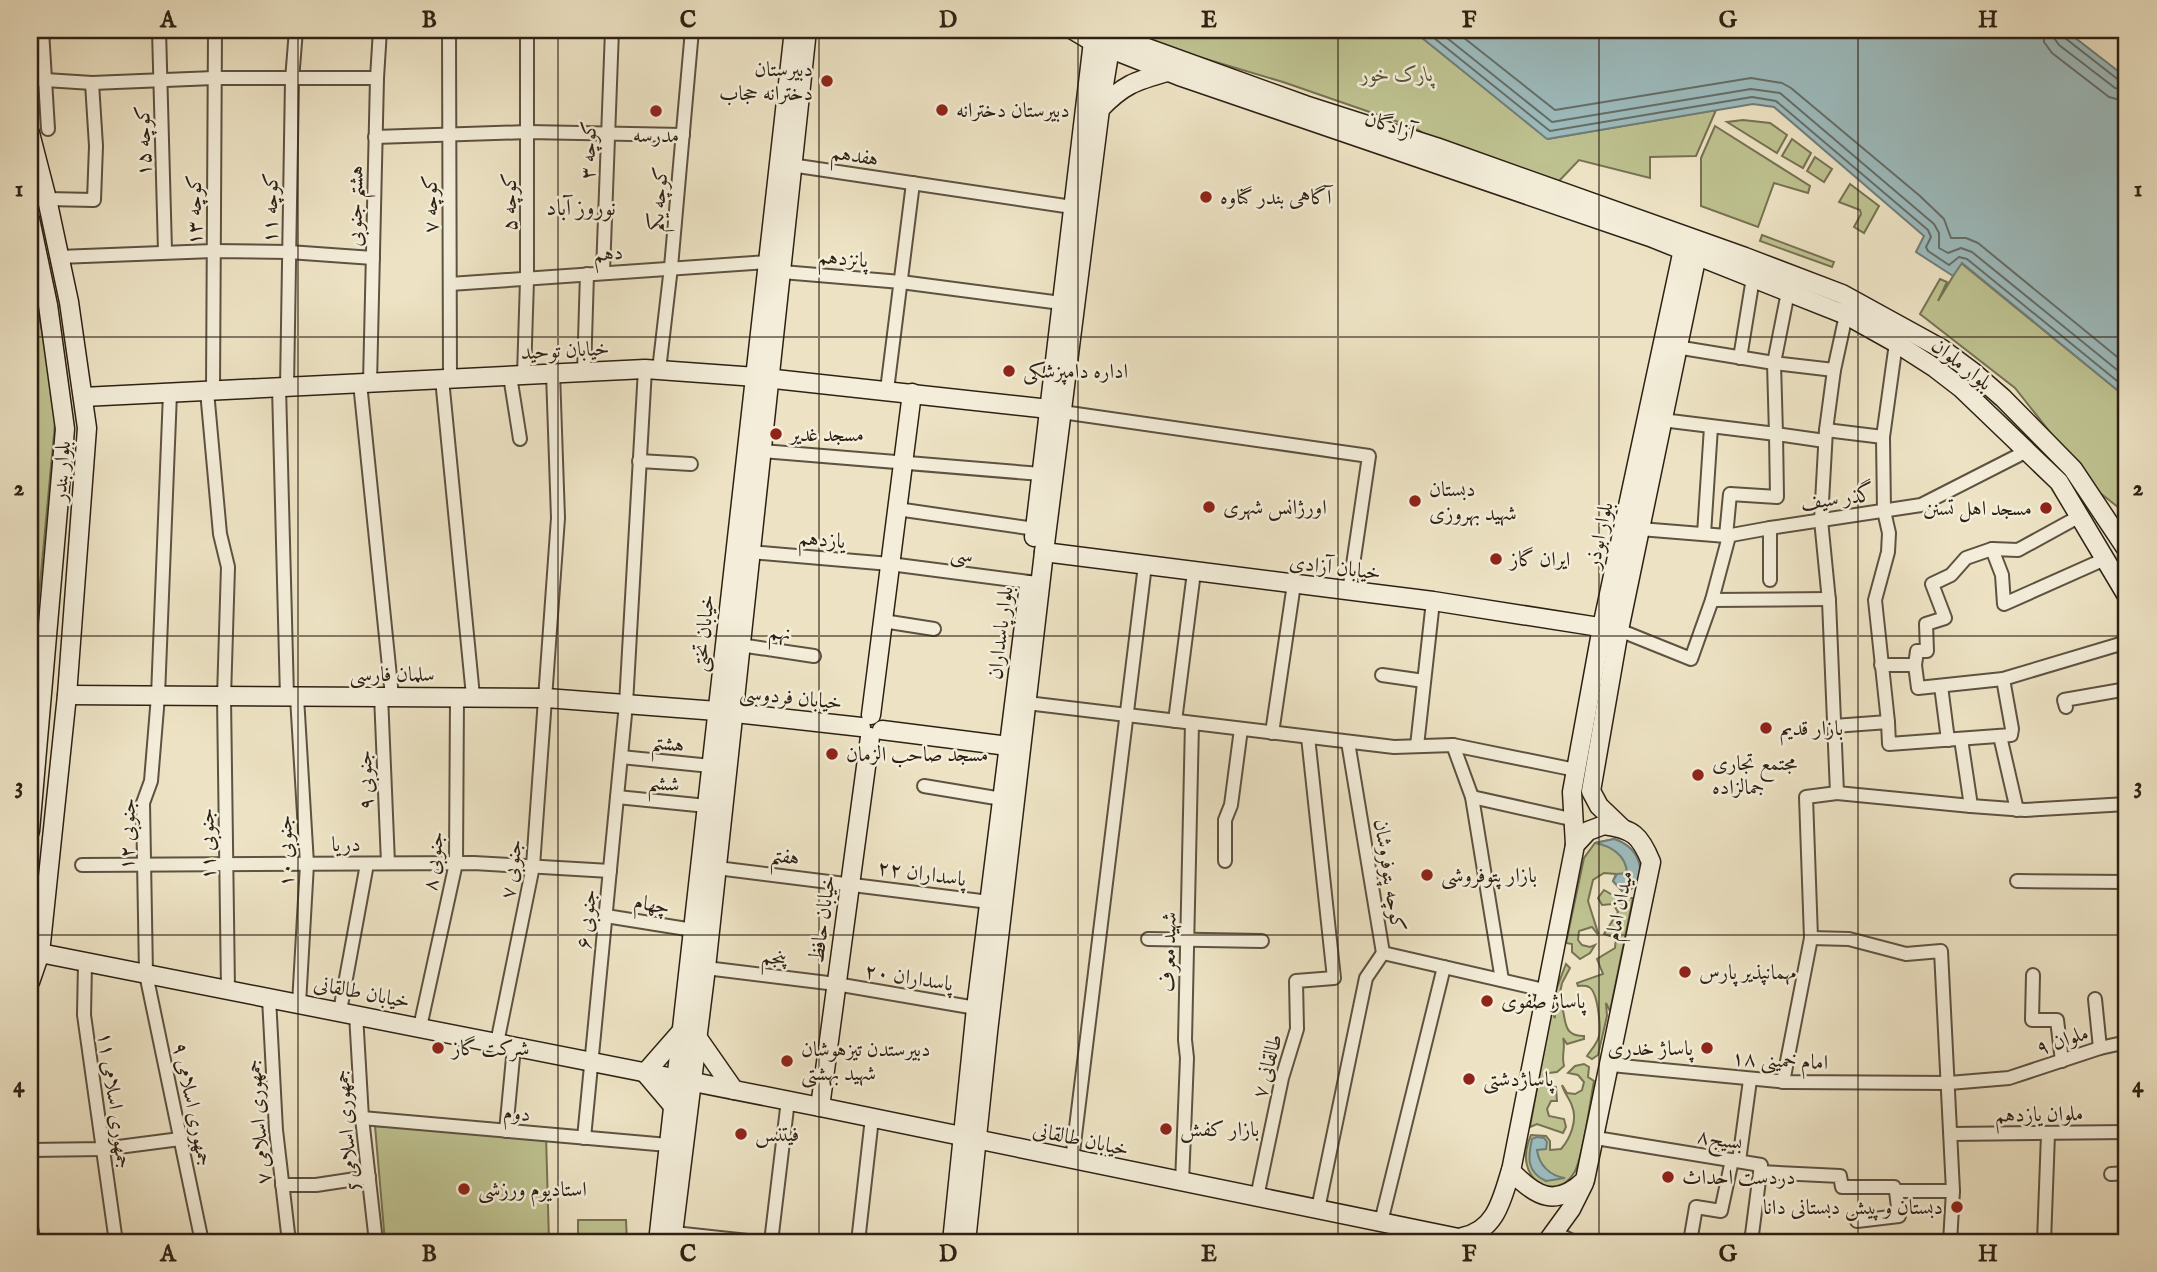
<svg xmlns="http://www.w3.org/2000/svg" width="2157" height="1272" font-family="'IM FELL English',Amiri,serif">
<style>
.green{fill:#bec290;stroke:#767252;stroke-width:2}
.water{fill:#9dbcbe;stroke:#717e7a;stroke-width:2}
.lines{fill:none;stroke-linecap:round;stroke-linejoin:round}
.shore{stroke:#666e69;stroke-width:2}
.street-casing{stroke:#5e5240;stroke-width:16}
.secondary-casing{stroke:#2e2114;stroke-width:21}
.street{stroke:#f3edd9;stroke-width:12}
.secondary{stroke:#f3edd9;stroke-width:18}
.grid{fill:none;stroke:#2e2114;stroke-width:2;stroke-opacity:0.55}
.poi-dot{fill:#8f2418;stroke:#f3edd9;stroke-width:2.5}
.labels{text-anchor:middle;stroke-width:5;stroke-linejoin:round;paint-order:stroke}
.poi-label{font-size:21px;fill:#2e2114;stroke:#f3edd9;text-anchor:start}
.park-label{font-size:21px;font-style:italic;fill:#595139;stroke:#f3edd9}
.street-label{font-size:21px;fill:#2e2114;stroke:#f3edd9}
.neighbourhood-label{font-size:23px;fill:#2e2114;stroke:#f3edd9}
.neatline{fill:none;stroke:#2e2114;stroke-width:2.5}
.grid-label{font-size:23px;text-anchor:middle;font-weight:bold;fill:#2e2114}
</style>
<rect width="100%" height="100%" fill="#ede3c4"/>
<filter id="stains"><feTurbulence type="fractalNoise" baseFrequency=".00286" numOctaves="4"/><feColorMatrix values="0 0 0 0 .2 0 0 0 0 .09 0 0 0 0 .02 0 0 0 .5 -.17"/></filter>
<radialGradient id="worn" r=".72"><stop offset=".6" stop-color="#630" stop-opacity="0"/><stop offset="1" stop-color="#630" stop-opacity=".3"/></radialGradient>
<g class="green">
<polygon points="1126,30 1420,30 1421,37 1548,139 1716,110 1696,156 1650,157 1650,178 1579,160 1559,181 1432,138 1413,127 1283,82 1169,48"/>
<polygon points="1743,120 1770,123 1787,135 1777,153 1727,122"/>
<polygon points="1715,126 1810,186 1808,193 1774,183 1758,227 1701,206 1701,158"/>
<polygon points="1792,139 1811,153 1803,168 1782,156"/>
<polygon points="1815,157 1832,169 1824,182 1807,171"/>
<polygon points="1850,184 1879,206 1864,233 1854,227 1861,214 1860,210 1839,202"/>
<polygon points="1762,235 1834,262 1832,267 1760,241"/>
<polygon points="30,262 56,413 30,692"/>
<polygon points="1961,263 2127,398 2127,518 2123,511 2095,489 2015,388 1920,314 1940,279 1947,282 1938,301"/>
<path d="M1614 839C1637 846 1649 871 1630 890L1622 891 1613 881 1616 874 1604 873 1593 880 1588 901 1599 936 1592 927 1579 931 1578 940 1582 945 1590 947 1595 945 1590 953 1580 959 1572 952V944L1566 943 1584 858 1595 843Z"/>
<path d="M1604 890 1618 898H1633L1610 1011 1606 1003 1607 1016 1598 1055 1592 1059 1587 1056C1591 1050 1597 1044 1599 1036 1601 1027 1598 992 1589 987 1585 985 1582 986 1578 986L1577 983 1603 974 1597 959 1615 948 1616 938 1604 934 1618 912 1613 904 1602 905 1598 898Z"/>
<path d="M1566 964 1570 968 1562 983 1559 998C1568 1014 1559 1037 1584 1036V1039L1567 1044 1563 1038C1566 1047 1561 1055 1564 1066L1557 1072 1549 1073 1545 1080 1551 1086 1556 1087 1557 1101H1551L1547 1109 1549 1116 1564 1119 1566 1127 1563 1133 1537 1124 1530 1127 1551 1011 1555 1018 1554 995Z"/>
<path d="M1584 1064 1589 1067 1588 1077 1594 1081C1590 1101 1583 1159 1574 1173 1556 1203 1511 1180 1531 1135L1546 1136 1550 1141V1150L1561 1149C1570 1139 1578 1120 1572 1106 1570 1099 1564 1093 1562 1085L1567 1093 1575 1094 1582 1090 1584 1082 1578 1075 1568 1073 1575 1066Z"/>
<polygon points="375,1126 546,1135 549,1242 385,1242"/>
<polygon points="578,1220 626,1220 627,1242 578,1242"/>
</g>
<g class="water">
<polygon points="1420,30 2065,30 2127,78 2127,398 1962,263 1953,276 1916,252 1924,236 1774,107 1753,104 1547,139 1421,37"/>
<path d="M1614 839C1637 846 1650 871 1630 890L1622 891 1613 881 1617 874 1627 873C1626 855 1611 846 1595 843Z"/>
<path d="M1537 1137 1544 1138 1547 1142 1546 1149 1537 1150C1539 1165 1550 1176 1565 1178L1546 1181C1526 1172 1528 1157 1532 1139Z"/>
</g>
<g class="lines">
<g class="shore">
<polyline points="1427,30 1429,34 1550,131 1752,97 1776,101 1928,230 1931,237 1926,247 1928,251 1949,265 1959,257 1967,259 2127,389"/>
<polyline points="1437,30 1552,122 1751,89 1780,93 1934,224 1939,233 1939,248 1948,253 1961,248 1972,252 2127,378"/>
<polyline points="1454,30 1555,110 1751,78 1782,83 1791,88 1920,196 1944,219 1951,238 1966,238 1978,243 2127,365"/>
<polyline points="2043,30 2044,42 2052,53 2109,97 2127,102"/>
<polyline points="2053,30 2054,38 2059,45 2115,88 2127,91"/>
<polyline points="2062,30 2065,38 2120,81 2127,83"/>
</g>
<g class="street-casing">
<g id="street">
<polyline points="42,30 48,129"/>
<polyline points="159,30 165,251"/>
<polyline points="449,30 450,379"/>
<polyline points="30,79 92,83 214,78 377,78"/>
<polyline points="375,137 528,132 683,135"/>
<polyline points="791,165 1072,207"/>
<polyline points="47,199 94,200 96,146 92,83"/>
<polyline points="59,257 213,251 289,252 373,258"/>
<polyline points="603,272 612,30"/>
<polyline points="782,272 901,282 1061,303"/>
<polyline points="450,284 769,262"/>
<polyline points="1788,292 1774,363 1834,370 1846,315"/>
<polyline points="1740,358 1753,278"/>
<polyline points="659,370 671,267 692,30"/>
<polyline points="584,372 587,274"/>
<polyline points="524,375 527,280 527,30"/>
<polyline points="510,376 520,439"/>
<polyline points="442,379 473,696"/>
<polyline points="360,383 392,696"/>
<polyline points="370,383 377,78 380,30"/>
<polyline points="279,387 287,697"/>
<polyline points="287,387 292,80 296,30"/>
<polyline points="887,390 913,183"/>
<polyline points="207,391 220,534 228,567 224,697 228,990"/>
<polyline points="213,391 215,30"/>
<polyline points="170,393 158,696 151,781 143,803 146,974 202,1242"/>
<polyline points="1062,412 1369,456 1349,592"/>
<polyline points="1662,420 1776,434 1774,363 1676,347"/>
<polyline points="1826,430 1883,437"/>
<polyline points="1825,441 1776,434 1777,497 1730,494 1726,536 1728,540 1712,600 1829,599"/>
<polyline points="762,451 1041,474"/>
<polyline points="639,461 691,464"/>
<polyline points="897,509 1035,529"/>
<polyline points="1770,528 1770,580"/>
<polyline points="1640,529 1726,536 1770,528 1921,505 2027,451"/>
<polyline points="1704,534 1711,427"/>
<polyline points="1992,549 2002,575 2004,604 2105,559"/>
<polyline points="750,552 890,564 1029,582"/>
<polyline points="883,621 934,629"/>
<polyline points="1619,630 1691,659 1712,600"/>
<polyline points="740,645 814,656"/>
<polyline points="1881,665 1915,665 1918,688 2003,679 2127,642"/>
<polyline points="1915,665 1917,651 1927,651 1926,624 1945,618 1932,584 1951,575 1966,558 1992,549 2018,550 2080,516"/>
<polyline points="1382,675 1424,681"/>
<polyline points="1941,686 1948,740"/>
<polyline points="381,695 388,863"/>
<polyline points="297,697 307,864 299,1004"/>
<polyline points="1027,703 1394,747 1453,745 1576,770"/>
<polyline points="2066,707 2064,700 2127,689"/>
<polyline points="1175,721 1194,572"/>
<polyline points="1888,722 1875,600 1888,552 1889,533 1884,511 1883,437 1896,343"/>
<polyline points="1834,726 1888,722 1889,744 2011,735 2012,729 2003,679"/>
<polyline points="1272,733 1294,584"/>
<polyline points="2000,736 2017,810"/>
<polyline points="1961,739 1971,806 2025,810 2127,804"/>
<polyline points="1348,742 1383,953 1544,990"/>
<polyline points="1453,745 1472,797 1502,980"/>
<polyline points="1417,746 1433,601"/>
<polyline points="621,757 711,766"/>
<polyline points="924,786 1002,799"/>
<polyline points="1837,793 1971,806"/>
<polyline points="617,797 707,806"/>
<polyline points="1472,797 1575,820"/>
<polyline points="1225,861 1225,820 1231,805 1241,729"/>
<polyline points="82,865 474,863 610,871"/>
<polyline points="717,868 989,902"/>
<polyline points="2017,881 2127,882"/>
<polyline points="606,916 693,930"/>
<polyline points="1811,938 1849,939 1906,954 1941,951 1953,1191 1950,1242"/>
<polyline points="1148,939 1262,941"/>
<polyline points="85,963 84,1015 116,1242"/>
<polyline points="706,968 836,984 976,1008"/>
<polyline points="2033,975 2032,1020 2057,1020 2062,1061"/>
<polyline points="269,998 276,1130 289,1242"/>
<polyline points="2095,999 2100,1048"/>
<polyline points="340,1011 367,864"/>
<polyline points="356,1014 362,1118 376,1242"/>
<polyline points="420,1027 456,863 457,697"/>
<polyline points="497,1043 533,866 558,518 553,373"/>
<polyline points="1611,1065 1787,1082 1949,1083 2009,1078 2100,1048 2127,1042"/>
<polyline points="1783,1082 1811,938 1806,797 1837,793 1829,601 1821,520 1826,430 1834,370"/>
<polyline points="362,1118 668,1145"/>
<polyline points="506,1131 514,1047"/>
<polyline points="1951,1134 2127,1132"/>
<polyline points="584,1138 626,704 645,369"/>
<polyline points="1596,1138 1761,1165 1751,1242"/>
<polyline points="30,1150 103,1149 180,1139"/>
<polyline points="1072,1160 1145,565"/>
<polyline points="1739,1161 1750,1080"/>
<polyline points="1760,1172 1840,1176 1842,1187 1894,1187 1896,1191 1953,1191"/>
<polyline points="2111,1174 2127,1173"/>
<polyline points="1182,1183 1187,1058 1185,1040 1192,723"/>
<polyline points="282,1185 316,1185 369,1177"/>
<polyline points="1257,1197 1282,1078 1297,1029 1296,981 1334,978 1308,737"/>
<polyline points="1318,1209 1366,978 1383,953"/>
<polyline points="1857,1221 1899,1216 1896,1191"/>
<polyline points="1381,1222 1444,967"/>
<polyline points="30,1223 34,1242"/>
<polyline points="1554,1232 1574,1242"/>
<polyline points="674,1233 757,1242"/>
<polyline points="771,1242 788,1100"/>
<polyline points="858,1242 872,1118"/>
<polyline points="1690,1242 1696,1207 1721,1211 1732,1160"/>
<polyline points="2044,1242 2048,1134"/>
</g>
</g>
<g class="secondary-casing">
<g id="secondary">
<polyline points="1073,30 1093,42 1179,76 1650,237 1846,315 1896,343 1935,368 1961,388 2059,482 2127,596"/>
<polyline points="1104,30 1125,40 1305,105 1436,147 1745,257 1842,294 1942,349 1973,372 2003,398 2073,469 2127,550"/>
<path d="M1100 109C1123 85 1135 81 1167 72"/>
<polyline points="30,133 47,199 69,302 87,428 67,695 40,953 30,982"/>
<polyline points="30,219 48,305 65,429 30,831"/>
<polyline points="83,397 645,369 756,377 1049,409"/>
<polyline points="1034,537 1094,33"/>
<polyline points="1044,552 1433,601 1612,629"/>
<polyline points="67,695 546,698 717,711 861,727"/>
<polyline points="871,715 912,393"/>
<polyline points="882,730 1008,746"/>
<path d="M1604 825C1633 829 1640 835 1651 862L1585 1180C1556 1208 1536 1197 1511 1171L1575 845 1588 831Z"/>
<polyline points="1622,828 1599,806 1591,791 1619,630 1699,245"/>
<polyline points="1575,845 1572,792 1602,627 1685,240"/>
<polyline points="40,953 820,1107 1478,1242"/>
<polyline points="697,1037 734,1090"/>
<polyline points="673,1106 645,1073 680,1033"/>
<polyline points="820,1107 870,737"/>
<path d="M1462 1237C1496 1231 1502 1199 1511 1170"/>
<polyline points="658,1242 794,30"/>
<polyline points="672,1242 706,968 807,30"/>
<polyline points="952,1242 976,1008 1029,585"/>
<polyline points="966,1242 988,1032 1044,552 1100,109 1113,30"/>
<polyline points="1547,1242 1571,1209 1584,1183"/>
</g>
</g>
<use href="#street" class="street"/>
<use href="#secondary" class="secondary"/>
</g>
<path class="grid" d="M298 30V1242M558 30V1242M819 30V1242M1078 30V1242M1338 30V1242M1599 30V1242M1858 30V1242M30 337H2127M30 636H2127M30 935H2127"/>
<g class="poi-dot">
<circle cx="827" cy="81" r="7"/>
<circle cx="942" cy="110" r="7"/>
<circle cx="656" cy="111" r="7"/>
<circle cx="1206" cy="197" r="7"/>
<circle cx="1009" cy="371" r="7"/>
<circle cx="776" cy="434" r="7"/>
<circle cx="1415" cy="501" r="7"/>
<circle cx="1209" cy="507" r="7"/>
<circle cx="2046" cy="508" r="7"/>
<circle cx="1496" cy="559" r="7"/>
<circle cx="1766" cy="728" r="7"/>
<circle cx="832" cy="754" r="7"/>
<circle cx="1698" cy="775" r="7"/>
<circle cx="1427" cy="875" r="7"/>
<circle cx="1685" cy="972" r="7"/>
<circle cx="1487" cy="1001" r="7"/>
<circle cx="438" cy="1048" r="7"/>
<circle cx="1707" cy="1048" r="7"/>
<circle cx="787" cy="1061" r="7"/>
<circle cx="1469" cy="1079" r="7"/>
<circle cx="1166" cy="1129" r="7"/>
<circle cx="741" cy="1134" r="7"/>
<circle cx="1668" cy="1177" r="7"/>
<circle cx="464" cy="1189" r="7"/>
<circle cx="1957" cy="1207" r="7"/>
</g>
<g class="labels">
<g class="poi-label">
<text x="813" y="76" text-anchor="end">دبیرستان<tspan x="813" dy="24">دخترانه حجاب</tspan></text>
<text x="956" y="117">دبیرستان دخترانه</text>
<text x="656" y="142" text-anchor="middle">مدرسه</text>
<text x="1220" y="204">آگاهی بندر گناوه</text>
<text x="1023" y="378">اداره دامپزشکی</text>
<text x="790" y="441">مسجد غدیر</text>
<text x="1429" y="496">دبستان<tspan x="1429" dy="24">شهید بهروزی</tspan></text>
<text x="1223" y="514">اورژانس شهری</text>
<text x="2032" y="515" text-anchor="end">مسجد اهل تسنن</text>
<text x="1510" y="566">ایران گاز</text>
<text x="1780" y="735">بازار قدیم</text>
<text x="846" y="761">مسجد صاحب الزمان</text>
<text x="1712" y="770">مجتمع تجاری<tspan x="1712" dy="24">جمالزاده</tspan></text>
<text x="1441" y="882">بازار پتوفروشی</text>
<text x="1699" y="979">مهمانپذیر پارس</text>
<text x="1501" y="1008">پاساژ صفوی</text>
<text x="452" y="1055">شرکت گاز</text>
<text x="1693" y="1055" text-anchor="end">پاساژ خدری</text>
<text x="801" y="1056">دبیرستدن تیزهوشان<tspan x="801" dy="24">شهید بهشتی</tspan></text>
<text x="1483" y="1086">پاساژدشتی</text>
<text x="1180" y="1136">بازار کفش</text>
<text x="755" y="1141">فیتنس</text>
<text x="1682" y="1184">دردست احداث</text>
<text x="478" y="1196">استادیوم ورزشی</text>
<text x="1943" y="1214" text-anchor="end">دبستان و پیش دبستانی دانا</text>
</g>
<g class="park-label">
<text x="1397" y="81">پارک خور</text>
</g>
<g class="street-label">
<text transform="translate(1390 125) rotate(18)" y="7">آزادگان</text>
<text transform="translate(143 141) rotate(-91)" y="7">کوچه ۱۵</text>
<text transform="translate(588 150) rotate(-88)" y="7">کوچه ۳</text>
<text transform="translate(855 155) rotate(9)" y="7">هفدهم</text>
<text transform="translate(658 199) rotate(-85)" y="7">کوچه یکم</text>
<text transform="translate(509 202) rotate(-90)" y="7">کوچه ۵</text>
<text transform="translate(430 204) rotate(-91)" y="7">کوچه ۷</text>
<text transform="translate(355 206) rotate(-89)" y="7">هشتم جنوبی</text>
<text transform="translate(270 208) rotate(-89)" y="7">کوچه ۱۱</text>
<text transform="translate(194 210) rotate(-90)" y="7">کوچه ۱۳</text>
<text transform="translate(608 253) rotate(-5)" y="7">دهم</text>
<text transform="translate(843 258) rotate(5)" y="7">پانزدهم</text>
<text transform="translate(565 350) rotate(-3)" y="7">خیابان توحید</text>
<text transform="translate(1962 364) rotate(38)" y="7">بلوار ملوان</text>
<text transform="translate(61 471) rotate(-86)" y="7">بلوار بندر</text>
<text transform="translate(1837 498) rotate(-8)" y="7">گذر سیف</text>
<text transform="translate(1599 535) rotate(-78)" y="7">بلوار ابوذر</text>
<text transform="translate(822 539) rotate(5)" y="7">یازدهم</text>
<text transform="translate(962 554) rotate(8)" y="7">سی</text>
<text transform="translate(1335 567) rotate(7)" y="7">خیابان آزادی</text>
<text transform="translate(780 632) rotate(8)" y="7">نهم</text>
<text transform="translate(703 633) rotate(-84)" y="7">خیابان تختی</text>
<text transform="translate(1000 633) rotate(-83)" y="7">بلوار پاسداران</text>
<text x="392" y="681">سلمان فارسی</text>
<text transform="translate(791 697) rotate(6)" y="7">خیابان فردوسی</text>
<text transform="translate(668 743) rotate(6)" y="7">هشتم</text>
<text transform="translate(365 780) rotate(-92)" y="7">۹ جنوبی</text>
<text transform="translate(664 783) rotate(6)" y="7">ششم</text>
<text transform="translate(127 834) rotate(-88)" y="7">۱۲ جنوبی</text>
<text transform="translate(207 844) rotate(-91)" y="7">۱۱ جنوبی</text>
<text x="346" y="851">دریا</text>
<text transform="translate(285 851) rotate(-91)" y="7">۱۰ جنوبی</text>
<text transform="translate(785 856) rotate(7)" y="7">هفتم</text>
<text transform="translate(433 861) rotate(-83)" y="7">۸ جنوبی</text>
<text transform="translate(511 869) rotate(-82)" y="7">۷ جنوبی</text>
<text transform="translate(922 873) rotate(8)" y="7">پاسداران ۲۲</text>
<text transform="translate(1390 875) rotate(81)" y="7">کوچه پتوفروشان</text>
<text transform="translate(652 904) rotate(10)" y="7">چهام</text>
<text transform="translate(1619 906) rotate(-79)" y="7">میدان امام</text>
<text transform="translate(586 919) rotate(-84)" y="7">۶ جنوبی</text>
<text transform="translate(822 919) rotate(-82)" y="7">خیابان حافظ</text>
<text transform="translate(1168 952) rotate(-89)" y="7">شهید معرف</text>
<text transform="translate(774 957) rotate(7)" y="7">پنجم</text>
<text transform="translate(909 977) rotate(9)" y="7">پاسداران ۲۰</text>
<text transform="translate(362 992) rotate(11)" y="7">خیابان طالقانی</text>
<text transform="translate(2062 1040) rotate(-18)" y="7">ملوان ۹</text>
<text transform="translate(1780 1060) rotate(3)" y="7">امام خمینی ۱۸</text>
<text transform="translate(1267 1066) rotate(-75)" y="7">طالقانی ۷</text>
<text transform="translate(115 1100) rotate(82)" y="7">جمهوری اسلامی ۱۱</text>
<text transform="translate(193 1104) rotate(78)" y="7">جمهوری اسلامی ۹</text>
<text transform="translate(517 1113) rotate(5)" y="7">دوم</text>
<text transform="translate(2039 1114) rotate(-1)" y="7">ملوان یازدهم</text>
<text transform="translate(258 1122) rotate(-95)" y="7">جمهوری اسلامی ۷</text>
<text transform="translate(346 1130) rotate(-95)" y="7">جمهوری اسلامی 5</text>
<text transform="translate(1081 1139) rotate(12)" y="7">خیابان طالقانی</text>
<text transform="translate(1720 1139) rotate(10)" y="7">بسیج۸</text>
</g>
<g class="neighbourhood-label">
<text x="581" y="215">نوروز آباد</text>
</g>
</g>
<rect width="2157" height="1272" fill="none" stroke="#ede3c4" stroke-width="77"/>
<rect x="38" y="38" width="2080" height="1196" class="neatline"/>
<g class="grid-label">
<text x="168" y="27">A</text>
<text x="429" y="27">B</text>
<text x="688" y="27">C</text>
<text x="948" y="27">D</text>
<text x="1209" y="27">E</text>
<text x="1469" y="27">F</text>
<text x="1728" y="27">G</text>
<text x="1988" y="27">H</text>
<text x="19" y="196">1</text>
<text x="2138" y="196">1</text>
<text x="19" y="495">2</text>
<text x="2138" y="495">2</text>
<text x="19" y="793">3</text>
<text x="2138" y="793">3</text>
<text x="19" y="1092">4</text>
<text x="2138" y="1092">4</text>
<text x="168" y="1261">A</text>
<text x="429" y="1261">B</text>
<text x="688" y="1261">C</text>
<text x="948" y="1261">D</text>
<text x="1209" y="1261">E</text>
<text x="1469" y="1261">F</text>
<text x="1728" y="1261">G</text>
<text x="1988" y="1261">H</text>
</g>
<rect width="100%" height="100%" filter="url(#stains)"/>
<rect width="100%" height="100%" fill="url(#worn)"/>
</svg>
